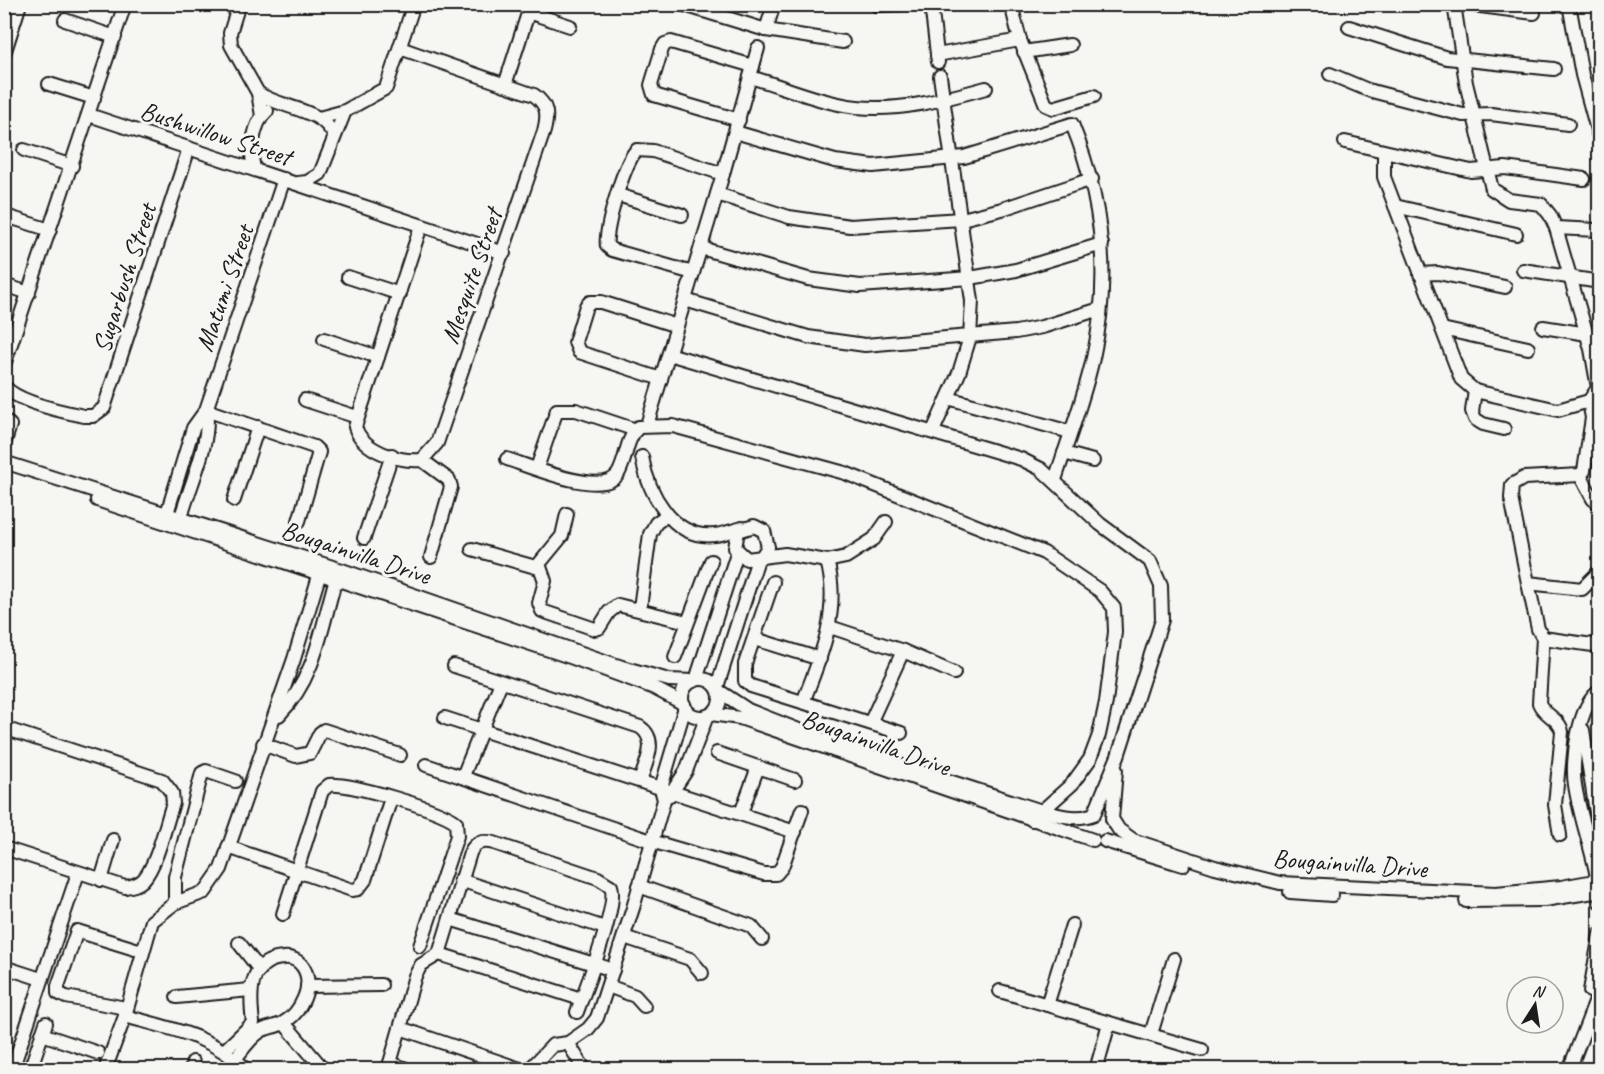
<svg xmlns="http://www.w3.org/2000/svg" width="1604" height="1074" font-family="Caveat,sans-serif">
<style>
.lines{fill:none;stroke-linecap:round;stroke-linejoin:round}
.minor-casing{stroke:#1c1c1c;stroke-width:16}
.minor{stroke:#f6f6f2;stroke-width:12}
.labels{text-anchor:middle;stroke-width:6;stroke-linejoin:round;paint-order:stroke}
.street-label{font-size:26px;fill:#1c1c1c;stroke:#f6f6f2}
</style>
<rect width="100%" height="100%" fill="#f6f6f2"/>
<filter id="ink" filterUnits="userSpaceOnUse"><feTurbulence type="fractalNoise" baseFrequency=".0167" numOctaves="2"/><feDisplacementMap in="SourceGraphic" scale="12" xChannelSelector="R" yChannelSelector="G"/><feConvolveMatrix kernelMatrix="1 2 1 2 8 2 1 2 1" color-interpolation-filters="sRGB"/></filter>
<g filter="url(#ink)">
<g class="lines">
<g class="minor-casing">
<g id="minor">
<polyline points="239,4 230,33 231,45 258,93 262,116"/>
<polyline points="681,4 766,30 843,42"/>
<polyline points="931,4 938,62"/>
<polyline points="1011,4 1020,40 1046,105 1053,108 1094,96"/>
<polyline points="1465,4 1534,13"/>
<polyline points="1569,4 1582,75 1600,141"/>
<polyline points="876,5 904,4"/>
<polyline points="528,12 570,26"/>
<polyline points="65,20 115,37"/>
<polyline points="1349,27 1447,58 1554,69"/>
<polyline points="766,30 774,4"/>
<path d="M400 48 534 95C548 105 548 115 544 131L437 443 422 460"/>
<polyline points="1024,52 1070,45"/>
<polyline points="4,54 20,4"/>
<polyline points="937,55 1020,40"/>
<polyline points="1330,74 1368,90 1463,115 1491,114 1568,124"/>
<path d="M750 77C785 87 821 103 857 107 899 112 946 99 986 88"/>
<polyline points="49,84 94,98"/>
<polyline points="505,85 531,4"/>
<path d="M258 93C281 109 323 108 334 136"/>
<polyline points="89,115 504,253"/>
<polyline points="319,118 345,111 386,88 414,4"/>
<polyline points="739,120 654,95 651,85 662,49 665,44 671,42 753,66"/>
<path d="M735 132 835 161 873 166 964 157 1072 124C1102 198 1111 278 1093 358 1084 399 1068 440 1055 480"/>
<polyline points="1345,142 1471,171 1505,168 1584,179"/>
<polyline points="24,150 72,166"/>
<polyline points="1384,152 1384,177 1461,379 1475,391 1558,410 1589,401 1598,388 1591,349 1556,228 1550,215 1541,204 1509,200 1492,189 1466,83 1454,4"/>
<path d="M254 168C249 151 254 122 267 111"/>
<polyline points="298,183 307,182 320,174 345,111"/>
<polyline points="717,194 789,217 850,226 962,219 1002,209 1092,179"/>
<polyline points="618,195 682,215"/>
<polyline points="1395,206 1516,234"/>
<polyline points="6,216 50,230"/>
<path d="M421 226 355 427C363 451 398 462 422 460"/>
<polyline points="1556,228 1597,230"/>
<polyline points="701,248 808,279 860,286 970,278 1016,270 1102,244"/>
<polyline points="1523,270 1600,282"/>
<path d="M693 273 612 250 607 246C604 231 625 159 637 150L653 151 723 174"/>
<polyline points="1420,274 1438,273 1505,287"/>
<polyline points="348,277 400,294"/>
<polyline points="4,285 29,293"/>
<polyline points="685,300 808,337 865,345 1016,332 1042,327 1100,309"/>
<polyline points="1543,327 1600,336"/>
<polyline points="1442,329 1528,348"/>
<polyline points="324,339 378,357"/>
<path d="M669 354 1021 459 1041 469 1100 524 1150 561 1161 586 1162 620 1118 756 1094 814C1076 821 1060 815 1042 811L837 745 748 710 719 691"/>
<polyline points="4,365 125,4"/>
<polyline points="661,379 579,352 575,342 586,306 590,302 601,302 677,326"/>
<path d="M4 386C17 402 64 412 84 416H93L104 408 189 148"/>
<polyline points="1475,391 1472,411 1475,419 1483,424 1504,429"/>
<polyline points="948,398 1070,432"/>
<polyline points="305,400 357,417"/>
<polyline points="1589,401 1592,418 1584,471 1580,475 1524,478 1512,485 1511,498 1528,583 1582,589 1600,571"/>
<polyline points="206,410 314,447 319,452 299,521"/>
<polyline points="4,420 10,425 4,445"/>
<polyline points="647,425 723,174 758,48"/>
<polyline points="933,431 959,373 970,337 972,301 940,76"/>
<polyline points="1064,453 1093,461"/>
<path d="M642 457C648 492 672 540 715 535 724 534 734 530 742 528"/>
<path d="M507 459C529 466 603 498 618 474 627 459 625 441 638 427L673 426 845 473 1044 553 1100 591 1114 608 1115 632 1106 702 1099 735 1090 759 1072 784 1032 820"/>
<polyline points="422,460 449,480 451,487 431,557"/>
<polyline points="4,462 339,569 622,667 669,680 693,681"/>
<polyline points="537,468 557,410 576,410 636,430"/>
<polyline points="1580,475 1593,499 1600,504"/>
<polyline points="97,500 573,658 652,687 684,704"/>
<polyline points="234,500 258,427"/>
<polyline points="567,514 562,536 539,564 545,581 539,603 542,611 595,629 599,628 609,612 618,605 687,622"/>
<polyline points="165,520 193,428 206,410 284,179"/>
<path d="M179 525C187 490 212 444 206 410"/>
<polyline points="364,538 392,455"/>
<polyline points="472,549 539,568"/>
<polyline points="762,556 768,547 764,531 754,526 738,531 735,548 747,559 785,554 827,561 846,557 874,539 886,522"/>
<polyline points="773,582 745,664 745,681 751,686 901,733"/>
<path d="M1528 583 1538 629 1543 638 1539 703C1544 716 1560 718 1562 732L1555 805 1560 835"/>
<polyline points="640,608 650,534 656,523 667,515"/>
<polyline points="830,627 903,651 954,673"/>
<polyline points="1543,638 1600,646"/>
<polyline points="755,639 820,659"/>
<polyline points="675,657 711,561"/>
<path d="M454 666 640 727C659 740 646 762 640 781"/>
<circle cx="701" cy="698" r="19"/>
<polyline points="696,680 737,553"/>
<polyline points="717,687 758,559"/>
<path d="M1600 691C1578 704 1571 762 1575 785 1581 825 1598 862 1600 902"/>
<path d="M803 702C821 657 841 610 827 561"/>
<polyline points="711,714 740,718 1093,840"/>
<path d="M279 715C318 676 322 621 338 572"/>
<polyline points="445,718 795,832"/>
<polyline points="870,723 903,651"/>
<path d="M4 728 162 780 172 793 173 803C166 823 157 865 143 880 138 885 132 886 125 887L4 848"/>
<polyline points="1583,730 1600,837"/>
<polyline points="263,744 296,756 310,753 320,733 324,730 400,755"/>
<polyline points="717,753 795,780"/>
<polyline points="426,765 651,841 764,874 776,874 782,867 802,810"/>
<polyline points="1116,770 1112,819 1119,830 1133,840 1215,867 1280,883 1496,893 1561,887 1600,880"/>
<polyline points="463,776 501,682"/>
<polyline points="670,795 686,771 707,716"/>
<polyline points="741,813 758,767"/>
<polyline points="1105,841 1183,865"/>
<polyline points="228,847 352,890 358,889 365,880 391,798"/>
<polyline points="101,880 113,840"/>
<polyline points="460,880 605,928"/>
<polyline points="639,886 751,926 762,939"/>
<polyline points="1290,892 1332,895"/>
<polyline points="1466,901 1544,900 1600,891"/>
<polyline points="175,903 175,877 202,773 206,771 235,781"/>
<path d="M283 914 322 791 329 785C350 783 439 809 456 822L457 836 420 946"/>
<polyline points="450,919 613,970"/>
<polyline points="624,937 690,959 702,973"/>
<polyline points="239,943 260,970"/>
<polyline points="439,954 581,999"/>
<polyline points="4,967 41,979"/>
<polyline points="307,986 381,985"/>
<polyline points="608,986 635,996 644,1006"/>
<polyline points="1000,991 1202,1050"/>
<polyline points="1590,991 1600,934"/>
<polyline points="177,997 250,990"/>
<polyline points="1047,1005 1072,925"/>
<polyline points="126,1008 66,997 58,993 58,986 77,931 135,949"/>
<path d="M125 1016C171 1029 211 1035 247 1070"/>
<polyline points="284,1023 324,1070"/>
<polyline points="400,1028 523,1070"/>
<polyline points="42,1034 98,1053"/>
<polyline points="1151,1034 1174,959"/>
<polyline points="568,1043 585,1070"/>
<path d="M225 1050 253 1023C250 998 246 960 284 958 292 957 299 961 303 967 315 985 300 1014 283 1023 276 1027 268 1027 261 1031 251 1037 243 1049 236 1058"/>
<polyline points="390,1063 409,1070"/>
<polyline points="12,1070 78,873"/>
<polyline points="30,1070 46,1023"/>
<polyline points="105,1070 125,1016 152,921 175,903 205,892 221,869 294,659 322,566"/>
<polyline points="191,1070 193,1062"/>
<path d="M388 1070 415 976 421 965 439 954 470 853C475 842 482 840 494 843L598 878 611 886C619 904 585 990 577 1012"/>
<polyline points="529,1070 553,1045 568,1043 588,1029 597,1018 633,908 664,800 661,788 685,707"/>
<polyline points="1096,1070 1109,1023"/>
<polyline points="1569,1070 1595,1003"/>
</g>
</g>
<use href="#minor" class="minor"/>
</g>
</g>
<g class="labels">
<g class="street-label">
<text transform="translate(216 133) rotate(18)" y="9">Bushwillow Street</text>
<text transform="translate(471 276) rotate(-71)" y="9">Mesquite Street</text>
<text transform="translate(124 278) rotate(-72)" y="9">Sugarbush Street</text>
<text transform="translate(224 288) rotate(-71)" y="9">Matumi Street</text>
<text transform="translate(356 552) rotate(18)" y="9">Bougainvilla Drive</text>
<text transform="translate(876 742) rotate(19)" y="9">Bougainvilla Drive</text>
<text transform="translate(1350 863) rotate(4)" y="9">Bougainvilla Drive</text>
</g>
</g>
<rect width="1604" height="1074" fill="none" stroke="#f6f6f2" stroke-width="24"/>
<rect x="12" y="12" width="1580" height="1050" fill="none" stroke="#1c1c1c" stroke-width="2" filter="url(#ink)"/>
<g transform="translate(1535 1005) rotate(12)"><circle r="28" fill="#f6f6f2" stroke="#9f9f9c" stroke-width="1.5"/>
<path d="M0-4.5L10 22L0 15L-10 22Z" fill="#1c1c1c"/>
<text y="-9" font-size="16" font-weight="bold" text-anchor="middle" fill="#1c1c1c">N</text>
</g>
</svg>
